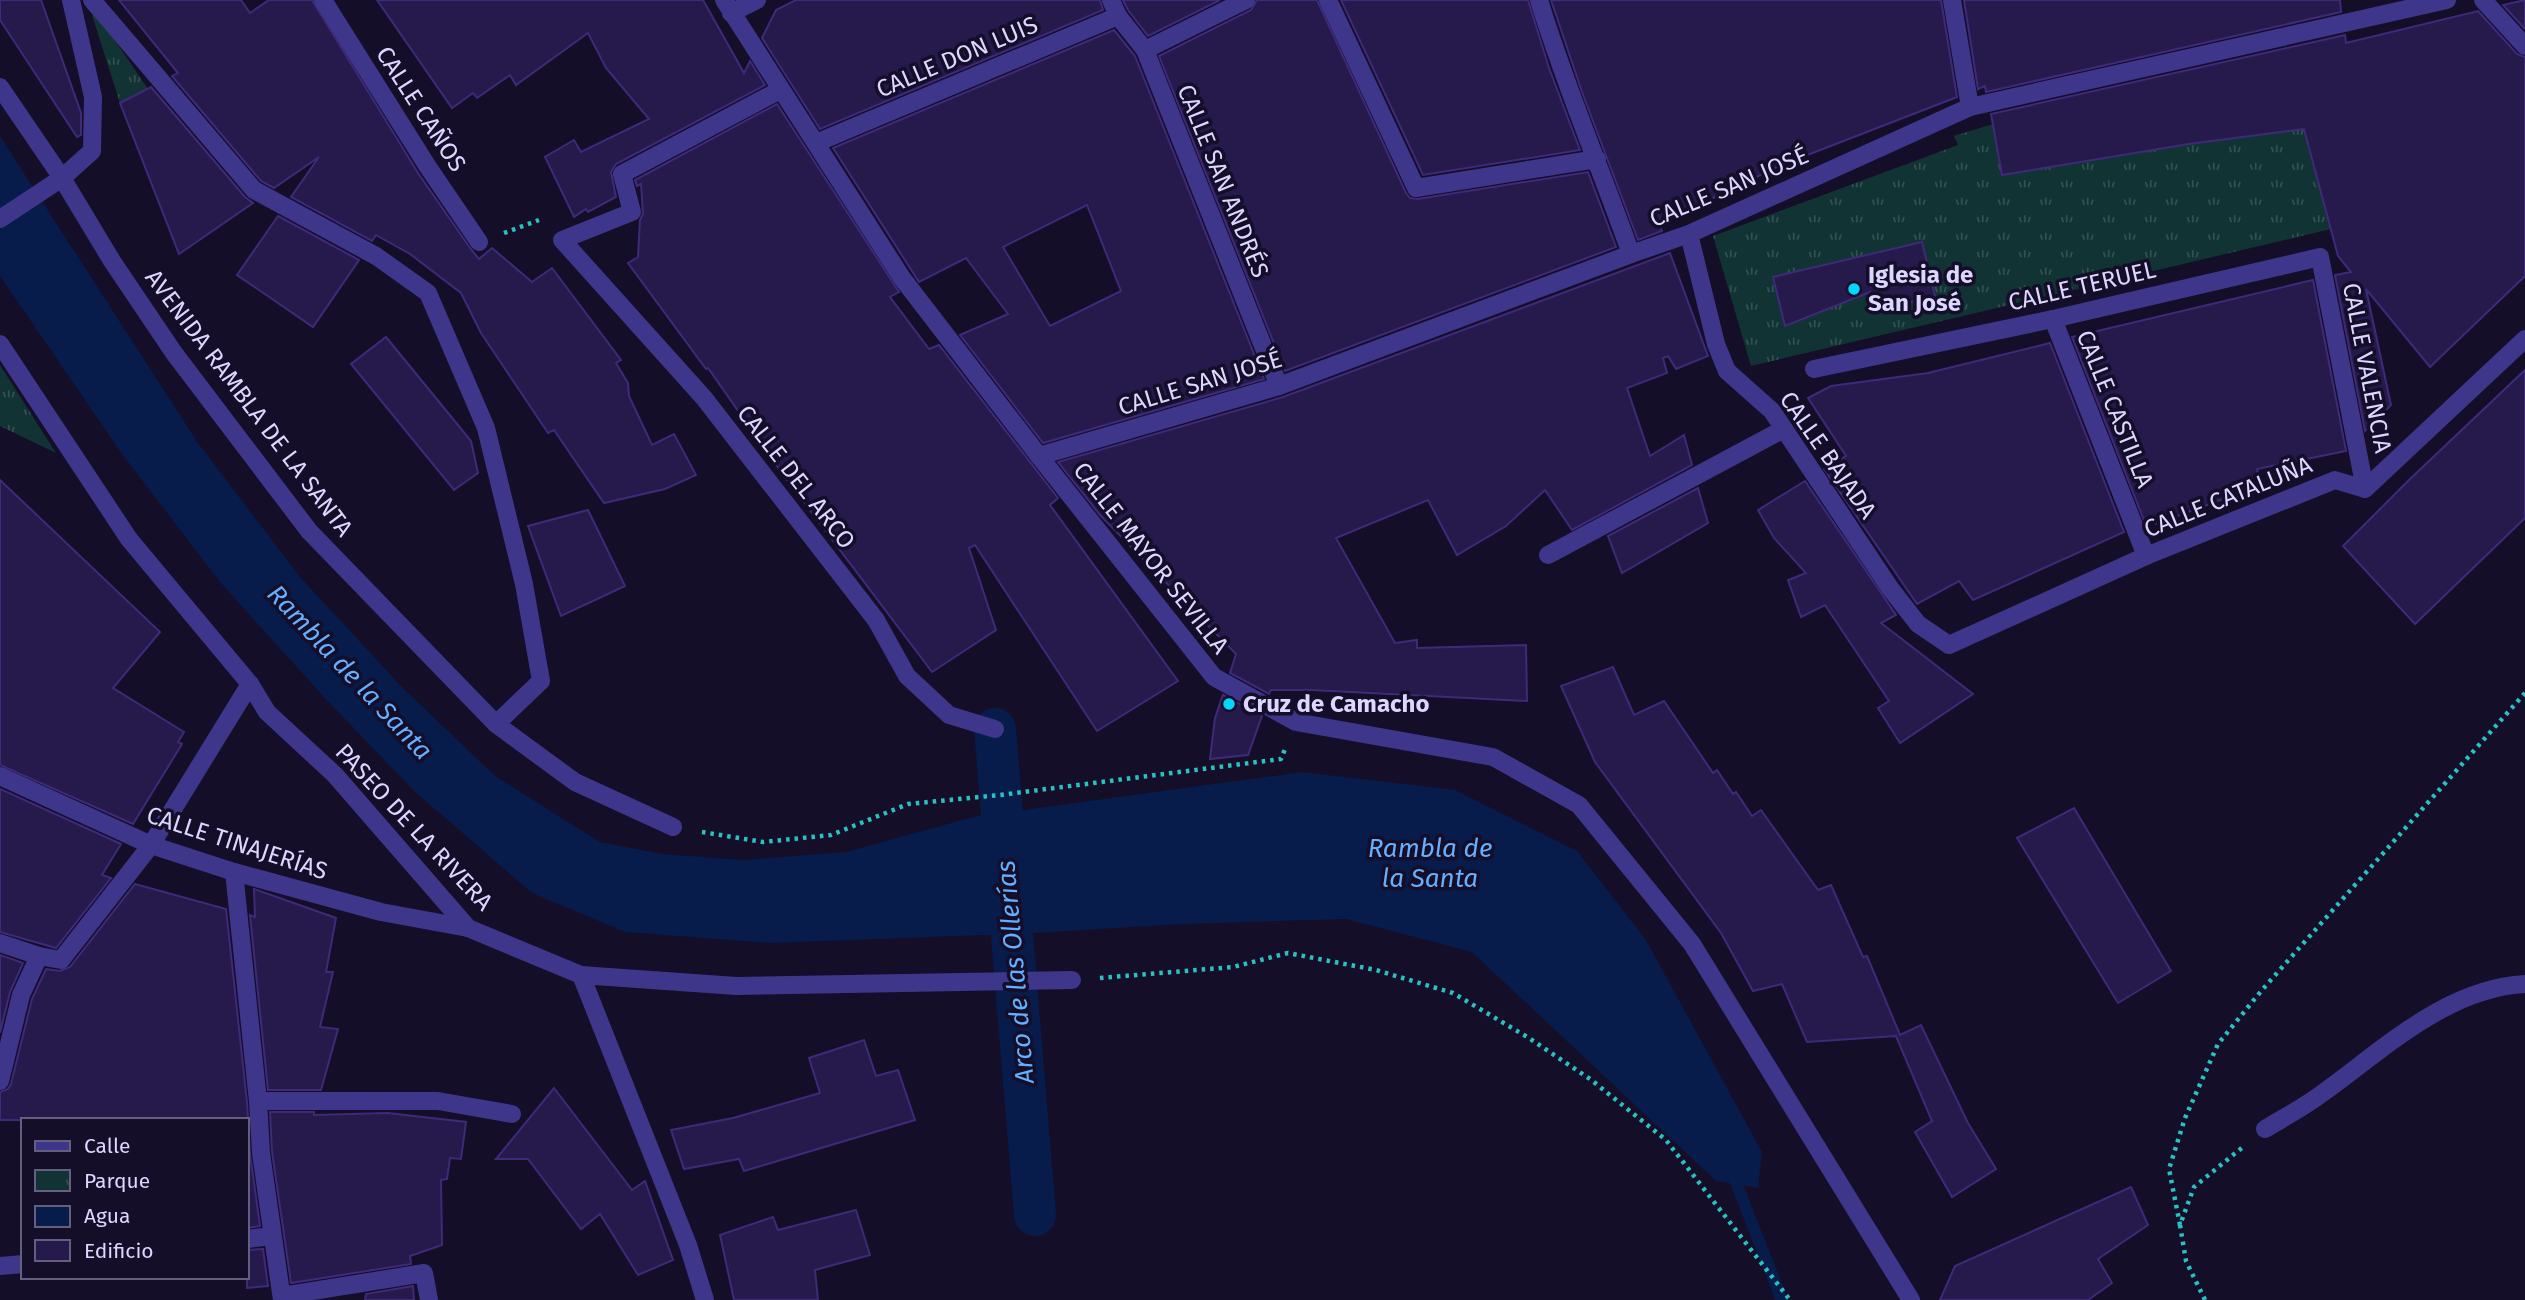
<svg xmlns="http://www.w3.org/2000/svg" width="2525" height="1300" font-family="'Fira Sans',sans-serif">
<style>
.park{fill:url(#park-tufts)}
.water{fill:#071c4a}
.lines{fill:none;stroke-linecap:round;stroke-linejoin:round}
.stream{stroke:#071c4a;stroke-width:12}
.canal{stroke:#071c4a;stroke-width:42}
.building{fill:#26194b;stroke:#3e2a79;stroke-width:2;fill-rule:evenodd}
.path{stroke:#28c2c1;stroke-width:4.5;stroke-dasharray:3.5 5;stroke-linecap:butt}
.minor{stroke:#3e368b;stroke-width:18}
.poi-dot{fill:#02d8ff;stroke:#140e29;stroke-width:2.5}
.labels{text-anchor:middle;stroke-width:7;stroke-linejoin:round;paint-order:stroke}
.street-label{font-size:24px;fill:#ddd6ff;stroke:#140e29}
.poi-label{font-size:24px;font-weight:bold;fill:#ddd6ff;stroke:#140e29;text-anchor:start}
.water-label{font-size:26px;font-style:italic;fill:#64afff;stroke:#140e29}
</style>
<defs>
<pattern id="park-tufts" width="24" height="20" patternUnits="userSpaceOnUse" patternTransform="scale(1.75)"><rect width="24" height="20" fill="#113334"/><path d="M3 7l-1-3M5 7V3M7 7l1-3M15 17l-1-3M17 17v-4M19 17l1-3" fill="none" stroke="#335052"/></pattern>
</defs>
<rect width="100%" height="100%" fill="#140e29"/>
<g class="park">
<polygon points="97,14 148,89 120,103 92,15"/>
<polygon points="1993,124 2003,175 2189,144 2304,129 2331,229 1751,366 1713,236 1958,145 1954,136"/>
<polygon points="0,365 56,453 0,426"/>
</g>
<polygon class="water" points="0,136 198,443 300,577 401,686 495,776 600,842 662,854 743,860 846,852 973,817 1302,772 1455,790 1577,851 1646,940 1762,1152 1758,1188 1716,1181 1472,952 1346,919 1182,924 1036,933 770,943 625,932 532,893 413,790 322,695 220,582 122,454 0,276"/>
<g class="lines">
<polyline class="stream" points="1731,1170 1782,1300"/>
<polyline class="canal" points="995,729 1035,1215"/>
</g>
<g class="building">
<polygon points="0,0 41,0 81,113 81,135 77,137 0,20"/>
<polygon points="119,0 241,0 250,13 269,0 312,0 418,173 470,248 479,259 492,248 532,282 552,268 621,360 616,363 628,383 629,396 652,445 674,434 696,475 665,489 604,503 554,430 548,433 481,333 461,293 410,254 376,235 372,241 291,197 319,157 274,188 261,181 172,76 178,73"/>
<polygon points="377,0 703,0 744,73 750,61 765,85 616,164 611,172 616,197 588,212 586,209 574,217 545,157 574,140 581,152 649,119 606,68 588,33 516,85 510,75 477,98 473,93 452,108"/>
<polygon points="796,0 1100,0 1103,10 820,129 762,38 776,10"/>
<polygon points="1123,0 1220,0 1148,36 1128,10"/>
<polygon points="1257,0 1317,0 1406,193 1410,198 1418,199 1588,172 1616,247 1285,371 1159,56 1251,10"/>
<polygon points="1341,0 1528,0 1549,68 1580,150 1423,175"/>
<polygon points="1551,0 1941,0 1957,97 1779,166 1701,204 1658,220 1662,231 1638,240 1582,92"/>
<polygon points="1964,0 2340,0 2341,12 1986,92 1985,86 1978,89"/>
<polygon points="2525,0 2525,29 2503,5"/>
<polygon points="2478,11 2517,54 2525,57 2525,276 2430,367 2366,289 2391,405 2365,431 2335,275 2351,272 2338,256 2304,129 2189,144 2002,175 1991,114 2345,35 2346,43"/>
<path d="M1114 30 1135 56 1264 379 1043 443 960 335 1008 314 966 258 919 282 833 148ZM1087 205 1121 291 1050 326 1003 247Z"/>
<polygon points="151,87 245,197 253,203 179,254 120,103"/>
<polygon points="777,104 899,292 890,297 929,349 939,345 1058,498 1050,505 1178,681 1097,731 975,545 969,548 996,630 932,672 781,472 708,368 706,369 628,263 638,257 640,220 643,214 641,184 637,186 635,180"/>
<polygon points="278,216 359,260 313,327 237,275"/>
<polygon points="1922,242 1935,296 1880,310 1870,292 1785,326 1773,277"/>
<polygon points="1670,253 1708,356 1676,369 1668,356 1663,358 1667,373 1627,388 1650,456 1684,435 1692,465 1572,530 1545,490 1506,526 1457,555 1428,500 1336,538 1395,643 1417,640 1417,648 1526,645 1527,701 1311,690 1271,690 1269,694 1230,673 1236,654 1100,515 1058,462 1283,397"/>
<polygon points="2313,280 2346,451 2257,469 2261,485 2156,524 2154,519 2145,523 2072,337"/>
<polygon points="386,337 471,441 478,473 454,490 351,364"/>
<polygon points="2050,343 2124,532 1973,600 1959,581 1917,604 1824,469 1846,456 1808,398 1831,386 1928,373"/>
<polygon points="2525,370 2525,518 2415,624 2343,546 2409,480"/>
<polygon points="0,480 160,632 113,688 184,732 178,742 182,744 133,824 0,765"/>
<polygon points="1805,481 1896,615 1881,623 1973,694 1900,743 1878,708 1889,701 1825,605 1801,617 1788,580 1806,573 1774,538 1758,510"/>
<polygon points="1698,488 1708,523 1622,573 1608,536"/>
<polygon points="588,510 625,586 561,616 528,526"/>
<polygon points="1613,667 1634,715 1664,701 1713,773 1717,770 1733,794 1736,792 1752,816 1761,810 1818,890 1831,885 1863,957 1867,956 1900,1035 1921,1025 1968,1123 1996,1169 1952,1197 1915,1132 1932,1121 1896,1036 1807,1042 1782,984 1753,991 1721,933 1595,762 1561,686"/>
<polygon points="1223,695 1262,716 1248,755 1210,759 1215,718"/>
<polygon points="0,789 121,844 102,875 111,878 56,948 0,932"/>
<polygon points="2074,808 2171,971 2118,1003 2017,838"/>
<polygon points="135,884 226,909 247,1102 250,1154 260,1226 247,1228 247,1120 0,1120 0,1092 8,1089 11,1084 32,999 46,969 60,971 70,967"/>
<polygon points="254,889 336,918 326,972 333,972 320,1027 338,1029 321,1090 268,1090 250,915 255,917"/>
<polygon points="0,955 23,963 10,992 0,1033"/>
<polygon points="864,1040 876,1076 898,1070 915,1120 744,1171 739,1159 684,1169 671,1130 733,1118 820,1093 809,1058"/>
<polygon points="554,1088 632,1190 645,1181 673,1260 638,1275 600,1214 581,1229 528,1159 496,1159"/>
<polygon points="270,1112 314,1112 314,1115 388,1113 466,1122 461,1159 450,1158 447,1179 441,1180 442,1245 410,1256 411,1264 291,1283 272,1152"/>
<polygon points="2131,1187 2148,1225 2098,1259 2112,1283 2088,1300 1940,1300 1955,1266"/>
<polygon points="856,1210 870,1255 815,1270 818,1300 734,1300 720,1235 773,1217 778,1230"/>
<polygon points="263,1249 268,1286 247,1288 247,1250"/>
<polygon points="413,1286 414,1300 365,1300 366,1294"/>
</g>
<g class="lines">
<g class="path">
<polyline points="504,233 539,220"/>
<polyline points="702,832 763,842 831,835 908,804 1000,795 1281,759 1285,749"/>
<polyline points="1100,978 1233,967 1288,953 1376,970 1453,993 1529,1038 1590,1079 1666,1140 1790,1300"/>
<polyline points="2180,1225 2169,1169 2185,1118 2218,1044 2262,990 2525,693"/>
<polyline points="2205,1300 2186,1261 2180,1225 2194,1187 2244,1146"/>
</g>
<g class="minor">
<polyline points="92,0 254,190 376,256 428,293 486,428 524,584 541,681 496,724"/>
<polyline points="323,0 428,167 479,242"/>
<polyline points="724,0 902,278 1039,456 1214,677 1296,722 1493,757 1579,805 1692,944 1911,1300"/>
<polyline points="1111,0 1118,16 1145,50 1279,386"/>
<polyline points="1328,0 1416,188 1597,159"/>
<path d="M1539 0C1565 86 1601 169 1631 254"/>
<polyline points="1952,0 1970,107"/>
<polyline points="2483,0 2525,46"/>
<polyline points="731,13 757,0"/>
<polyline points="1145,50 1246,0"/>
<polyline points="0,87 62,178 112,261 174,353 309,531 496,724 575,782 673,827"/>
<polyline points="780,90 622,174 632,212 562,240 704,398 876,620 907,676 949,715 995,729"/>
<polyline points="816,143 1118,16"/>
<polyline points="0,219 62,178 92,151 93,97 71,0"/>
<polyline points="1689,234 1716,344 1727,371 1772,411 1890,588 1918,624 1949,645 2146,556 2335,480 2365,489 2525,339"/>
<polyline points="2053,319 2146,556"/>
<polyline points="0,344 129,539 250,684 267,712 335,775 468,928 581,975 736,986 1072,980"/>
<polyline points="1814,369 2053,319 2320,257 2365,489"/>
<polyline points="1039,456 1279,386 1631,254 1689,234 1970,107 2447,0"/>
<polyline points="1548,555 1784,429"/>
<polyline points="0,776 151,845 234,872 381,912 468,928"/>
<polyline points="234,872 258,1101 261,1153 282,1300"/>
<polyline points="0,943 39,956 61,960 151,845 250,684"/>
<polyline points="581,975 688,1245 705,1300"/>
<polyline points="0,1081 21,995 39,956"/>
<polyline points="258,1101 438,1101 512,1114"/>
<path d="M2265 1129C2285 1117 2306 1106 2324 1092 2384 1049 2447 988 2525 984"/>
<polyline points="247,1239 272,1236"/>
<polyline points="0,1266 23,1264"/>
<polyline points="282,1296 424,1273 429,1300"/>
</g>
</g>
<g class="poi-dot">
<circle cx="1854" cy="289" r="7"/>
<circle cx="1229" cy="704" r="7"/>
</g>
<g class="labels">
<g class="street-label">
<text transform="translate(957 57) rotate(-23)" y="8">CALLE DON LUIS</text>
<text transform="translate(421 109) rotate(57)" y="8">CALLE CAÑOS</text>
<text transform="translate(1223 181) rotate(68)" y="8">CALLE SAN ANDRÉS</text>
<text transform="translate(1729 187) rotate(-23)" y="8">CALLE SAN JOSÉ</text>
<text transform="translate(2082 286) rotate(-13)" y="8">CALLE TERUEL</text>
<text transform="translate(2367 368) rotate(79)" y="8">CALLE VALENCIA</text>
<text transform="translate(1200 383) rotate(-17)" y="8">CALLE SAN JOSÉ</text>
<text transform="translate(249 403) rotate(53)" y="8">AVENIDA RAMBLA DE LA SANTA</text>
<text transform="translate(2115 409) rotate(68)" y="8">CALLE CASTILLA</text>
<text transform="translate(1828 455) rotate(55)" y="8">CALLE BAJADA</text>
<text transform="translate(796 477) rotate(52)" y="8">CALLE DEL ARCO</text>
<text transform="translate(2228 497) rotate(-22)" y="8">CALLE CATALUÑA</text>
<text transform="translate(1151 558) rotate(52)" y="8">CALLE MAYOR SEVILLA</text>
<text transform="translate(414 827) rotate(47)" y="8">PASEO DE LA RIVERA</text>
<text transform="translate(237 843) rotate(18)" y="8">CALLE TINAJERÍAS</text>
</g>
<g class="poi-label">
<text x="1868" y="283">Iglesia de<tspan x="1868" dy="28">San José</tspan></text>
<text x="1243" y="712">Cruz de Camacho</text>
</g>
<g class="water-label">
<text transform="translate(350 672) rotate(47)" y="9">Rambla de la Santa</text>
<text x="1430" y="857">Rambla de<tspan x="1430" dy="30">la Santa</tspan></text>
<text transform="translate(1015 972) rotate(-95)" y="9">Arco de las Ollerías</text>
</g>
</g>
<rect x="21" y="1118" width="228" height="161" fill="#140e29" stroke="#645e7f" stroke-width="2"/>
<rect x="35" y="1141" width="35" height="10" fill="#3e368b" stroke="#645e7f" stroke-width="2"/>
<text x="84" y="1153" font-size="21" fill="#ddd6ff">Calle</text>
<rect x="35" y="1170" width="35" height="21" fill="url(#park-tufts)" stroke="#645e7f" stroke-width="2"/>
<text x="84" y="1188" font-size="21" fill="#ddd6ff">Parque</text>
<rect x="35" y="1206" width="35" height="21" fill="#071c4a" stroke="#645e7f" stroke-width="2"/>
<text x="84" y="1223" font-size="21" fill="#ddd6ff">Agua</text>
<rect x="35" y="1240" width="35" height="21" fill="#26194b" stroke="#645e7f" stroke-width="2"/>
<text x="84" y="1258" font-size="21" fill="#ddd6ff">Edificio</text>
</svg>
